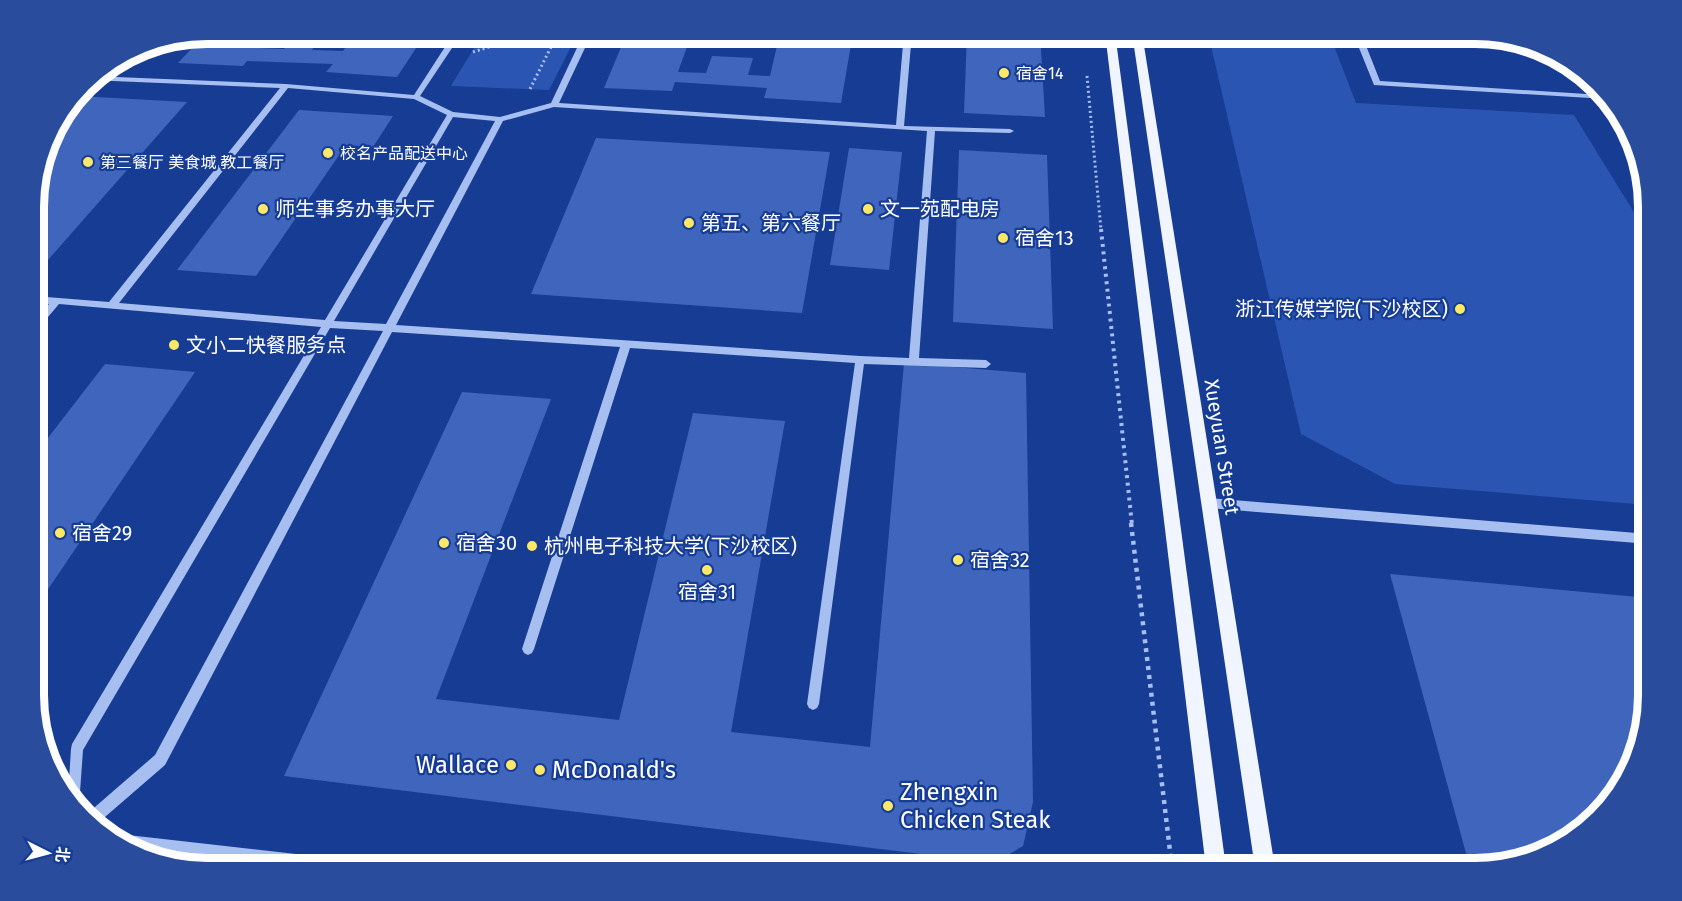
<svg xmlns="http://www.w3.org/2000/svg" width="1682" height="901" font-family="'Fira Sans','Noto Sans SC',sans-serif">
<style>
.green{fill:#2a55b3}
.building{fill:#3f66bc}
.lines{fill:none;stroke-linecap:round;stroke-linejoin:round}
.path-far2{stroke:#a7bef1;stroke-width:3;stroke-dasharray:2 3;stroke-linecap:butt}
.path-far1{stroke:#a7bef1;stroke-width:4;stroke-dasharray:3 4.5;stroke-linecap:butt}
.path{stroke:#a7bef1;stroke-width:4.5;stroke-dasharray:4 5;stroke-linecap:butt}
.minor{fill:#a7bef1;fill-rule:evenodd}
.major{fill:#f1f5ff;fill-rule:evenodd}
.poi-dot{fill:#ffe867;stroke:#173c94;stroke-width:2}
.labels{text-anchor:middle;stroke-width:4.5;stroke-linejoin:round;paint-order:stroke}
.far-poi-label{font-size:16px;fill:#fff;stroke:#173c94;text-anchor:start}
.poi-label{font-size:20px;fill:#fff;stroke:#173c94;text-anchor:start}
.street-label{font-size:20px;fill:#fff;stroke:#173c94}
.near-poi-label{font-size:24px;fill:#fff;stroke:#173c94;text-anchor:start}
.rim{fill:none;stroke:#fff;stroke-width:8}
</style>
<rect width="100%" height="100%" fill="#173c94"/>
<g class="green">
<polygon points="483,33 578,33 549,90 451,86"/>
<polygon points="1208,33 1329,33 1356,103 1574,115 1648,235 1648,505 1395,484 1301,434"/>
</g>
<g class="building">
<polygon points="206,33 271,33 258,48 284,49 296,33 323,33 312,50 343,51 356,33 426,33 397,77 326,72 333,64 247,61 243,66 178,63"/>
<polygon points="627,33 692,33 678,72 706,73 712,56 753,58 748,75 770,76 780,33 853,33 841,103 764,98 767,88 675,82 672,91 604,88"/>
<polygon points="967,33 1040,33 1045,117 964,113"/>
<polygon points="77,96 187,102 40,269 34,268 33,195 51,129"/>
<polygon points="299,110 393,116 373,147 346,145 256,276 177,270"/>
<polygon points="596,138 830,152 802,313 531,294"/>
<polygon points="849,148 902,152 889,270 830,265"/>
<polygon points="959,150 1047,155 1053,329 953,322"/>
<polygon points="904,363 1026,373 1033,802 1023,846 994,863 284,776 462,392 551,399 436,699 619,720 693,413 785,421 731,732 870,747"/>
<polygon points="105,364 195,372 34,610 34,456"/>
<polygon points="1390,574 1649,598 1649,695 1631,772 1572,839 1487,868 1470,868"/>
</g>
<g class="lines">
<g class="path-far2">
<polyline points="734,46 738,33"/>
<polyline points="473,52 533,33"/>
<polyline points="1087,76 1101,230"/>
<polyline points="530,89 558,33"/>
</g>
<polyline class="path-far1" points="1101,229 1132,525"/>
<polyline class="path" points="1131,523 1172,868"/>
<g class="minor">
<path d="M454 33H462L420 96 453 112 500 117 551 103 584 33H592L559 103 896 125 904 33H912L904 126 1010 129 1014 131 1010 133 935 131 919 358 986 360 991 364 986 368 864 364 819 704 817 708 813 710 809 708 807 704 855 363 630 348 534 649 532 653 528 655 524 653 522 649 620 347 392 332 165 765 98 823 88 813 155 755 383 331 330 328 83 750 79 806 68 796 71 749 72 744 321 327 59 304 37 330 34 331V322L49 304 34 302V296L109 302 280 88 89 80 92 76 286 84 414 95ZM288 88 414 99 447 115 325 320 119 303ZM554 107 927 131 909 358 860 356 396 325 503 121ZM453 117 495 121 386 324 334 321Z"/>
<polygon points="1353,33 1361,33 1380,81 1602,95 1607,99 1374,85"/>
<polygon points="1209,498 1649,534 1649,544 1209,508 1205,506 1204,503 1205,500"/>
<polygon points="119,834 358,861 363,863 365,868 296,868 128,849 114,837"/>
</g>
<g class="major">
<polygon points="1105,33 1115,33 1226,868 1206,868"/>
<polygon points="1132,33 1142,33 1275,868 1255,868"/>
</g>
</g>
<g class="poi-dot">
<circle cx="1004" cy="73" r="6"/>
<circle cx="328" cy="153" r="6"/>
<circle cx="88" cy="162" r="6"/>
<circle cx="263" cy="209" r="6"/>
<circle cx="868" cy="209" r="6"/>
<circle cx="689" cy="223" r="6"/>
<circle cx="1003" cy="238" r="6"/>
<circle cx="1460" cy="309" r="6"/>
<circle cx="174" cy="345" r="6"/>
<circle cx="60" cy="533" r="6"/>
<circle cx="444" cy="543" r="6"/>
<circle cx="532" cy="546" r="6"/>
<circle cx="958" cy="560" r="6"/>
<circle cx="707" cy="570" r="6"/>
<circle cx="511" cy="765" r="6"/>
<circle cx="540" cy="770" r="6"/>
<circle cx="888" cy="806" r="6"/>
</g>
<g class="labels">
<g class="far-poi-label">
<text x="1016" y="79">宿舍14</text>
<text x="340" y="159">校名产品配送中心</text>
<text x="100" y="168">第三餐厅 美食城 教工餐厅</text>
</g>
<g class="poi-label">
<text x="275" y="216">师生事务办事大厅</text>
<text x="880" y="216">文一苑配电房</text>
<text x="701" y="230">第五、第六餐厅</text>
<text x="1015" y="245">宿舍13</text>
<text x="1448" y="316" text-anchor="end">浙江传媒学院(下沙校区)</text>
<text x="186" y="352">文小二快餐服务点</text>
<text x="72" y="540">宿舍29</text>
<text x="456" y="550">宿舍30</text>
<text x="544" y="553">杭州电子科技大学(下沙校区)</text>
<text x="970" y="567">宿舍32</text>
<text x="707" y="599" text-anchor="middle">宿舍31</text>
</g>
<g class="street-label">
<text transform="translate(1222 447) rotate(81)" y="7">Xueyuan Street</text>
</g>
<g class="near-poi-label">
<text x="499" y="773" text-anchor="end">Wallace</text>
<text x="552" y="778">McDonald's</text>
<text x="900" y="800">Zhengxin<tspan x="900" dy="28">Chicken Steak</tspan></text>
</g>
</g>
<path d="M0 0H1682V901H0ZM207 44H1475A163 163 0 0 1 1638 207V695A163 163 0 0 1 1475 858H207A163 163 0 0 1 44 695V207A163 163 0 0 1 207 44Z" fill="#2a4c9d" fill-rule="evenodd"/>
<path class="rim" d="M207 44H1475A163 163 0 0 1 1638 207V695A163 163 0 0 1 1475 858H207A163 163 0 0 1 44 695V207A163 163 0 0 1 207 44Z"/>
<g transform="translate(48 853) rotate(96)" stroke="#173c94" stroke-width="4.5" paint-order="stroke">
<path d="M0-4.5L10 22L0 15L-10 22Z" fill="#ffffff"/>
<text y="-9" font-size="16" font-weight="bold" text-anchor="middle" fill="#ffffff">北</text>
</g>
</svg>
